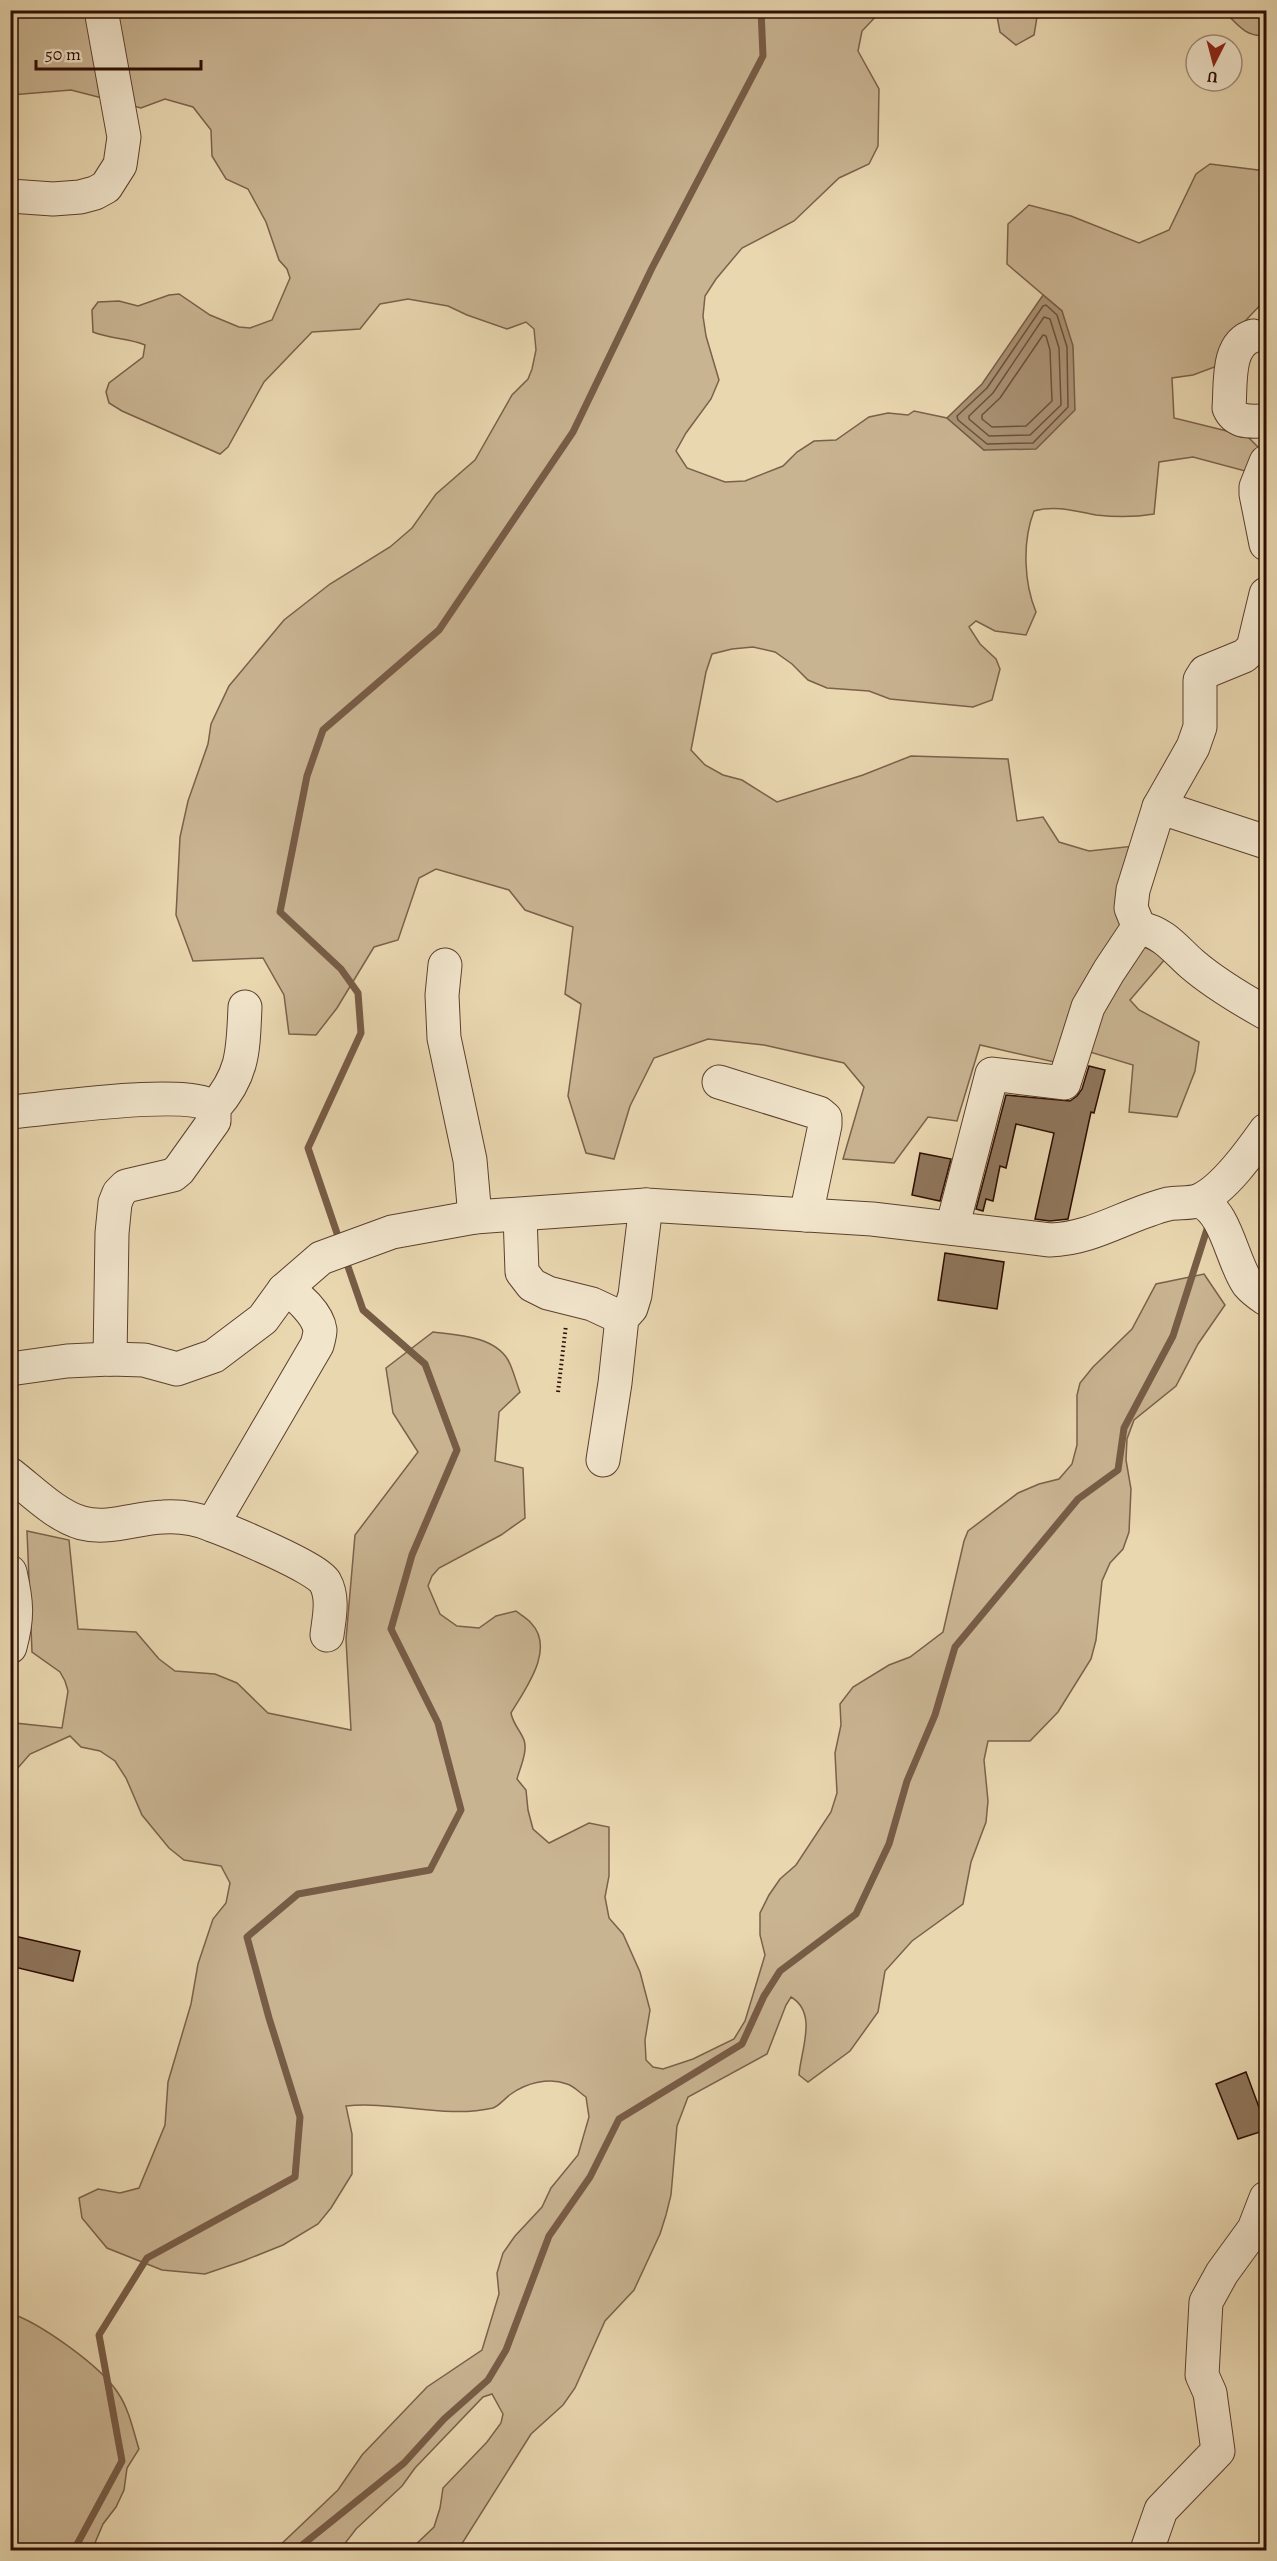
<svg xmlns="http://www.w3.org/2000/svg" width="1277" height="2561" font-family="Alegreya,serif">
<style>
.green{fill:#c9b492;stroke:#7b604a;stroke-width:1.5}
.water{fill:#a99274;stroke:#775c46;stroke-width:1.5}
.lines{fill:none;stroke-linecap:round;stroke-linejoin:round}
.shore{stroke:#6b4f3a;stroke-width:1.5}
.stream{stroke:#775c46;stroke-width:7}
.building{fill:#8f765c;stroke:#2d0c01;stroke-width:1.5}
.minor-casing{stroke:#5c3f2d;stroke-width:35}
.path{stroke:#2d0c01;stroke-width:4;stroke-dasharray:1.5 3;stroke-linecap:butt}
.minor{stroke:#f1e5cc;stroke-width:33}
</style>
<rect width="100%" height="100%" fill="#e9d7b0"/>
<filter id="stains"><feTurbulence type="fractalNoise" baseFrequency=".00333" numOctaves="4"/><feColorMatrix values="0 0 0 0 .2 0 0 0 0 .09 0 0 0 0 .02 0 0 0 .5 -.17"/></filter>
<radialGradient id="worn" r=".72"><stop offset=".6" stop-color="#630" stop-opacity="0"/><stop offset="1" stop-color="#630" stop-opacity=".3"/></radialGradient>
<g class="green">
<path d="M11 11H881L862 31 858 51 879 89 878 146 869 164 839 178 794 221 742 248 716 279 705 296 703 316 706 336 719 380 711 399 686 433 676 451 687 468 725 482 745 481 783 466 797 452 814 441 836 440 869 417 888 413 908 415 914 411 947 418 984 450 1062 311 1007 264 1008 224 1029 205 1071 216 1139 243 1169 230 1196 174 1210 164 1266 171V299L1232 335 1220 365 1193 375 1172 378 1174 418 1247 436 1260 449 1245 471 1193 457 1159 462 1154 514C1136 517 1114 517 1096 515 1075 511 1055 505 1034 511 1022 542 1024 583 1036 612L1026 635 995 631 976 621 969 627 980 644 996 659 1000 669 992 700 973 707 890 699 869 691 827 688 808 680 792 664 775 652 753 647 732 649 712 654 706 672 691 750 705 765 723 775 742 780 777 802 863 775 911 756 1008 759 1017 821 1043 817 1059 842 1089 851 1134 846 1119 934 1166 958 1130 1000 1139 1010 1199 1042 1195 1071 1177 1117 1129 1112 1133 1065 1077 1048 1063 1064 980 1045 957 1121 928 1117 894 1163 843 1159 864 1087 844 1063 764 1045 708 1039 654 1058 630 1106 614 1159 586 1153 568 1096 581 1004 565 994 573 927 525 910 509 890 436 869 419 878 398 940 374 947 337 1008 316 1035 289 1034 284 995 263 958 193 961 176 915 180 837 188 801 208 744 211 724 229 686 284 620 330 584 390 547 412 528 436 494 475 460 512 395 528 379 532 369 536 350 534 329 526 322 507 329 467 315 448 306 408 299 380 304 360 329 312 332 264 382 228 447 220 454 122 411 109 403 106 392 109 383 143 357 145 345C129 338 110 339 93 332L92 310 98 302 119 301 138 306 169 295 179 294 210 315 239 327 250 328 272 320 290 278 287 269 279 260 266 222 248 189 226 179 212 156 211 130 193 107 165 99 141 108 71 90 11 95Z"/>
<polygon points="996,11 1038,11 1034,35 1016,45 1000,32"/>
<path d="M1224 11H1266V35C1246 38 1237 24 1224 11Z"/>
<path d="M1204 1274 1225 1305 1198 1344 1176 1386 1134 1420 1127 1439 1126 1460 1131 1489 1129 1532 1123 1549 1110 1563 1102 1581 1096 1640 1091 1659 1058 1712 1030 1741H988L984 1760 988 1801 986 1822 971 1862 963 1904 912 1941 885 1971 878 2012 850 2051 808 2082 799 2075C801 2049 818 2013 791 1997L786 2005 767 2054 688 2097 677 2126 671 2195 666 2215 660 2234 634 2290 605 2321 575 2388 563 2405 531 2434 463 2542 452 2550H410L434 2527 440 2508 443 2488 487 2442 501 2423 503 2414 492 2394 483 2397 415 2468 402 2486 356 2529 340 2550H275L338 2490 362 2455 427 2387 482 2350 499 2294 497 2273 503 2253 515 2236 542 2207 551 2188 578 2155 589 2117 586 2097C580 2093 574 2086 567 2084 549 2077 526 2083 511 2094 505 2098 499 2106 493 2108 445 2119 394 2101 346 2106L352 2134V2174L331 2208 318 2224 283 2245 243 2261 205 2274 162 2270 107 2248 82 2218 79 2198 98 2189 120 2193 139 2188 165 2125 168 2082 191 2004 198 1964 213 1919 226 1903 230 1883 221 1866 184 1860 169 1848 142 1815 126 1778 115 1761 100 1751 81 1747 70 1736 30 1754 17 1769 11 1772V1709L15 1723 62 1728 68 1691 65 1681 60 1672 32 1652 27 1531 69 1540 78 1629 136 1632 159 1659 175 1671 215 1674 237 1683 268 1713 351 1730 346 1639 355 1535 418 1452 393 1413 386 1368 433 1332C457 1335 494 1336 508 1360 513 1369 516 1382 520 1392L499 1412 495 1461 523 1468 525 1518 501 1535 439 1568 432 1576 428 1586 440 1614 457 1626 479 1628 496 1616 516 1611C521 1615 527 1618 531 1623 556 1649 525 1689 511 1713 513 1724 520 1730 524 1740 528 1751 520 1768 517 1779L526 1790 528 1810 533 1829 549 1843 589 1823 609 1827V1876L605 1897 609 1918 623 1934 640 1972 650 2010 645 2040 646 2060 653 2067 663 2069 693 2059 734 2039 745 2021 765 1955 760 1935V1913L769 1895 780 1879 796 1865 831 1812 837 1793 835 1753 841 1725 840 1704 853 1687 889 1665 910 1657 943 1632 964 1541 968 1531 1018 1493 1039 1484 1059 1479 1072 1464 1077 1445V1395L1080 1383 1093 1367 1132 1329 1156 1284Z"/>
<path d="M10 2313C40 2323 101 2366 118 2393 129 2409 133 2430 139 2449L127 2468 124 2490 116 2507 103 2524 92 2550H11Z"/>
</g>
<polygon class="water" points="1043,295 1062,311 1073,346 1075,410 1036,449 984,450 947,418 982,384"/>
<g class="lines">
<g class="shore">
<polygon points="1043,306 1046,305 1057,315 1067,347 1068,407 1033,443 987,444 958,420 957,416 987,388"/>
<polygon points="1044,317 1050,319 1059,348 1061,405 1030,435 989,436 969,419 969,416 993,393"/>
<polygon points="1043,335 1046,336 1050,350 1052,401 1026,426 992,427 982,419 982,415 1000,398"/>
</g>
<g class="stream">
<polyline points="340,1242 308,1148 361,1033 358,993 341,969 280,912 307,776 323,730 439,630 573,432 652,268 763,56 761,10"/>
<polyline points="74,2550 122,2461 99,2335 147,2258 295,2177 300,2117 269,2018 247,1937 298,1894 430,1870 461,1810 438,1723 391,1629 412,1555 457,1450 425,1364 363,1310 345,1258"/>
<polyline points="296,2550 404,2463 444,2419 488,2380 506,2350 549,2236 590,2177 619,2119 742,2044 764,1996 780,1971 856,1914 889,1844 907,1781 935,1715 955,1647 1078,1499 1118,1470 1124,1428 1173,1336 1208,1226"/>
</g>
</g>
<g class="building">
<polygon points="1089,1066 1105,1070 1094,1113 1091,1112 1068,1219 1050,1221 1035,1219 1054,1133 1016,1124 1006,1168 1000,1166 993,1201 986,1199 983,1211 976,1209 1006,1095 1070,1101 1077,1096 1082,1089"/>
<polygon points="920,1153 951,1159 940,1201 912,1195"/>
<polygon points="945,1253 1004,1262 997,1309 938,1300"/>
<polygon points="10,1935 80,1951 73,1981 10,1966"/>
<polygon points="1246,2072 1260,2110 1266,2108 1266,2130 1238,2139 1216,2084"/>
</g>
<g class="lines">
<g class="minor-casing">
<g id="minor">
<polyline points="10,196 53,199 80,197 95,193 106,187 120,165 124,137 101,10"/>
<path d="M1253 336C1226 344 1231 385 1229 408 1236 424 1251 421 1266 421"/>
<polyline points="1266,462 1256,487 1256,494 1266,544"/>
<polyline points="1159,807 1193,747 1200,727 1200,680 1205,672 1244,656 1253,648 1266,594"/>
<polyline points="1140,930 1131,908 1133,890 1159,807 1266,842"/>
<polyline points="445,965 442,995 444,1038 470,1160 475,1217"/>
<polyline points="719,1082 819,1113 825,1118 825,1125 806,1215"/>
<path d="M10 1112C48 1109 189 1087 214 1108"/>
<path d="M1199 1201C1226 1210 1232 1262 1248 1284 1253 1290 1260 1295 1266 1299"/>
<polyline points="520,1215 522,1272 532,1285 548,1293 592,1304 622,1318"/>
<path d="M952 1228 992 1074 1064 1083 1088 1007 1109 971 1135 932 1142 929C1163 932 1177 951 1192 964 1214 983 1241 999 1266 1013"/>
<path d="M110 1359 112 1233 115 1203 119 1193 126 1186 173 1175 179 1170 214 1121V1108C244 1074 243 1050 245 1007"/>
<path d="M10 1369 67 1361 110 1359 144 1360 177 1369 214 1356 263 1319 284 1290 321 1258 392 1232 475 1217 646 1205 872 1219 1050 1240C1093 1239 1127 1214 1168 1204 1178 1202 1191 1204 1200 1200 1224 1189 1251 1151 1266 1130"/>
<polyline points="603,1460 615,1383 622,1318 631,1308 635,1295 646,1205"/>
<path d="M10 1474C31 1490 56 1516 82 1523 109 1530 136 1518 163 1517 179 1516 198 1519 212 1525 231 1532 318 1568 325 1582 334 1598 329 1618 327 1635"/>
<path d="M212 1525 317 1345C318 1341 320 1335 320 1330 318 1315 298 1294 284 1290"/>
<path d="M10 1572C17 1603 18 1617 10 1647"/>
<polyline points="1147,2550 1161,2510 1218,2451 1210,2393 1202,2375 1206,2302 1222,2273 1254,2229 1266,2198"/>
</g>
</g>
<polyline class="path" points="558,1392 566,1325"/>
<use href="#minor" class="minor"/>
</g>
<rect width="1277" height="2561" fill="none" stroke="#e9d7b0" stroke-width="36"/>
<rect x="12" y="12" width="1253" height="2537" fill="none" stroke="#2d0c01" stroke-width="3"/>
<rect x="18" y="18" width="1241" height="2525" fill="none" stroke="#2d0c01" stroke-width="1.5"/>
<g transform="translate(1214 63) rotate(186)"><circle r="28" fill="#f1e5cc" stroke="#a38e7b" stroke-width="1.5"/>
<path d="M0-4.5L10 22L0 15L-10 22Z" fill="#8f2418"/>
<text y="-9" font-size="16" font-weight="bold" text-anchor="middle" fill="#2d0c01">U</text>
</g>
<path d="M36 60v9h165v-9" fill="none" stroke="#2d0c01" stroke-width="3"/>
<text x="45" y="60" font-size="18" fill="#2d0c01" stroke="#f1e5cc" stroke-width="4.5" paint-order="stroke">50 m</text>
<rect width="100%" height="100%" filter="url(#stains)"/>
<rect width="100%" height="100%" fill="url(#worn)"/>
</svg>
